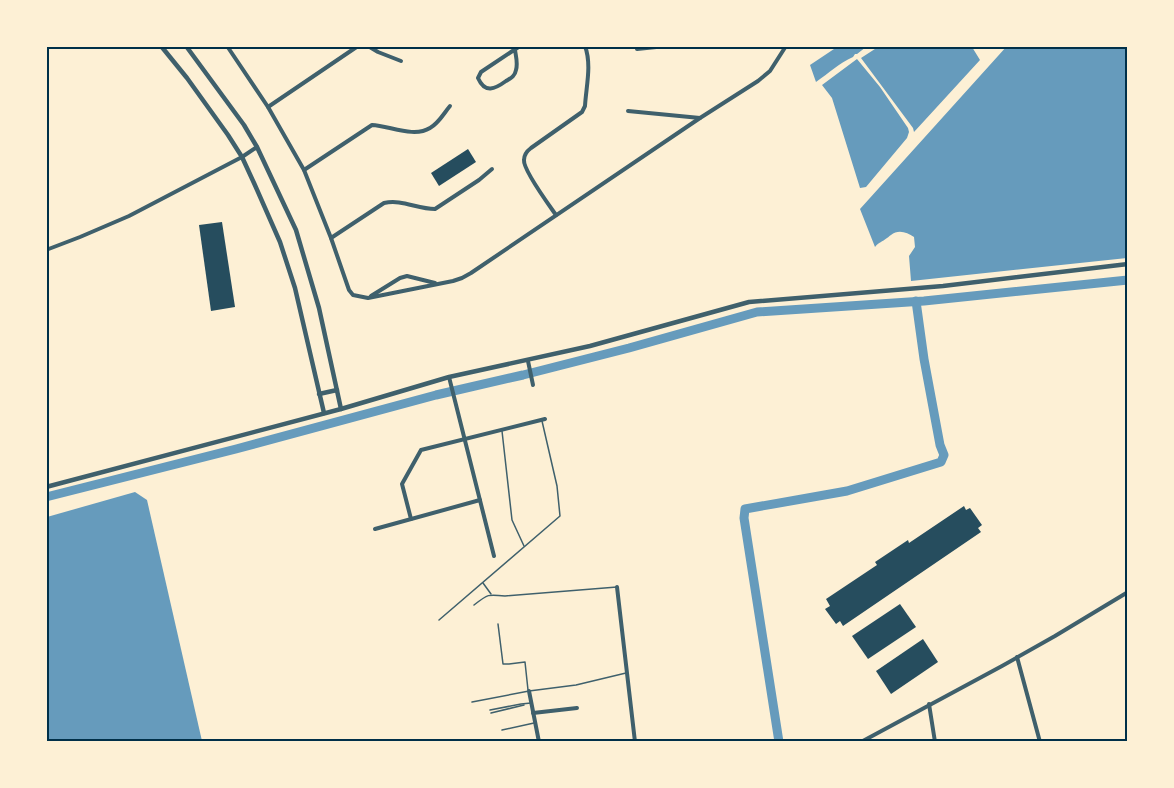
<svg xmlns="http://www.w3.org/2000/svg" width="1174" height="788" font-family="Overpass,sans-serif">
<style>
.water{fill:#669bbc}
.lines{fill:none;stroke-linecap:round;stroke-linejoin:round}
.canal{stroke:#669bbc;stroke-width:9}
.building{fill:#264d5e}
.service{stroke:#3f606c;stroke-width:1.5}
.minor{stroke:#3f606c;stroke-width:4}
.tertiary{stroke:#3f606c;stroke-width:4.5}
.neatline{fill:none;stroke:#003049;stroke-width:2}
</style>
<rect width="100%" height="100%" fill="#fdf0d5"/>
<g class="water">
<path d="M1007 46 1127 47V258L911 281 909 256 915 247 914 237C907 232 898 229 891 235 889 236 889 237 887 238 882 242 879 242 875 247L860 209Z"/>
<path d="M837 47H866L857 54H855L853 57C839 63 829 73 816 82L810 65Z"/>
<polygon points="972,47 980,60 914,132 913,128 861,58 878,47"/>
<polygon points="857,59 880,87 908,128 909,132 907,138 866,187 860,188 832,98 822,85"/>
<polygon points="135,492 147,500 202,741 47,741 47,517"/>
</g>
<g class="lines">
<g class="canal">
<polyline points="46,497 236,449 436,395 523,375 629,348 757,312 924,301 1128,280"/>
<polyline points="779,742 744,518 745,509 847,491 941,462 944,455 940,445 924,359 916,301"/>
</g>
</g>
<g class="building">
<polygon points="468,149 476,162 439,186 431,173"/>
<polygon points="222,222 235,307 211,311 199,225"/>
<polygon points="964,506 966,510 970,508 982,525 978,528 981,532 843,626 840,621 836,624 825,609 830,606 826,599 877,565 875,562 908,540 909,543"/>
<polygon points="900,604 916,627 868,659 852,636"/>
<polygon points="923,639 938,662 891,694 876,671"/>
</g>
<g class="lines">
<g class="service">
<polyline points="502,431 512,520 524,546"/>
<polyline points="483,583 491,594"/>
<path d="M474 605C488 594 488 594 505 596L617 587"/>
<polyline points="439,620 560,516 557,486 542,421"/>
<polyline points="498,624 503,664 509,664 525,662 528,690"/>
<polyline points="472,702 529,691 576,685 626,673"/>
<polyline points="490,710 521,704 531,703"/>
<polyline points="491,713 524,705"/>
<polyline points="502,730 534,723"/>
</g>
<g class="minor">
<polyline points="227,46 268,107 304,170 331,238 349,290 353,295 368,298 453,281 462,278 471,273 700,118 758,81 770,71 786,46"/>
<polyline points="368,46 378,52 401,61"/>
<polyline points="637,49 666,46"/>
<path d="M515 50C516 57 518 63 516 70 515 76 511 78 506 81 495 89 485 94 478 78L481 72 520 46"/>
<polyline points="268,107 358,46"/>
<polyline points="628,111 700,118"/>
<path d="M304 170 372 125C390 126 414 138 430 128 439 123 444 113 450 106"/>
<path d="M556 215C549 205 523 170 524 160 524 155 527 151 531 148L582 112 585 106C586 87 592 65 585 46"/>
<path d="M331 238 384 203C402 199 417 209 435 209L479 180 492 169"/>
<polyline points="46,250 80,237 129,216 242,157 257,147"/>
<polyline points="371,296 400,278 407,276 435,283"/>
<polyline points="528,361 533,385"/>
<polyline points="449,377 494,556"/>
<polyline points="411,519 402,484 421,450 545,419"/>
<polyline points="375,529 480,500"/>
<polyline points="617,587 635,742"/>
<polyline points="1017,657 1040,742"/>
<polyline points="529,691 539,742"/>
<polyline points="929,704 935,742"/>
<polyline points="533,713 577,708"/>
<polyline points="861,742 1002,666 1055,636 1128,592"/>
</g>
<g class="tertiary">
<polyline points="161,46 187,78 228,135 242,157 254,183 280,242 295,288 324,413"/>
<polyline points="186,46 244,125 257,147 296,230 319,308 341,409"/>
<polyline points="319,394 337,390"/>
<polyline points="46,487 341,409 449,377 590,346 749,302 943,286 1128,264"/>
</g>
</g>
<rect width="1174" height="788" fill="none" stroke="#fdf0d5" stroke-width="96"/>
<rect x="48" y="48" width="1078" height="692" class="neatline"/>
</svg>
